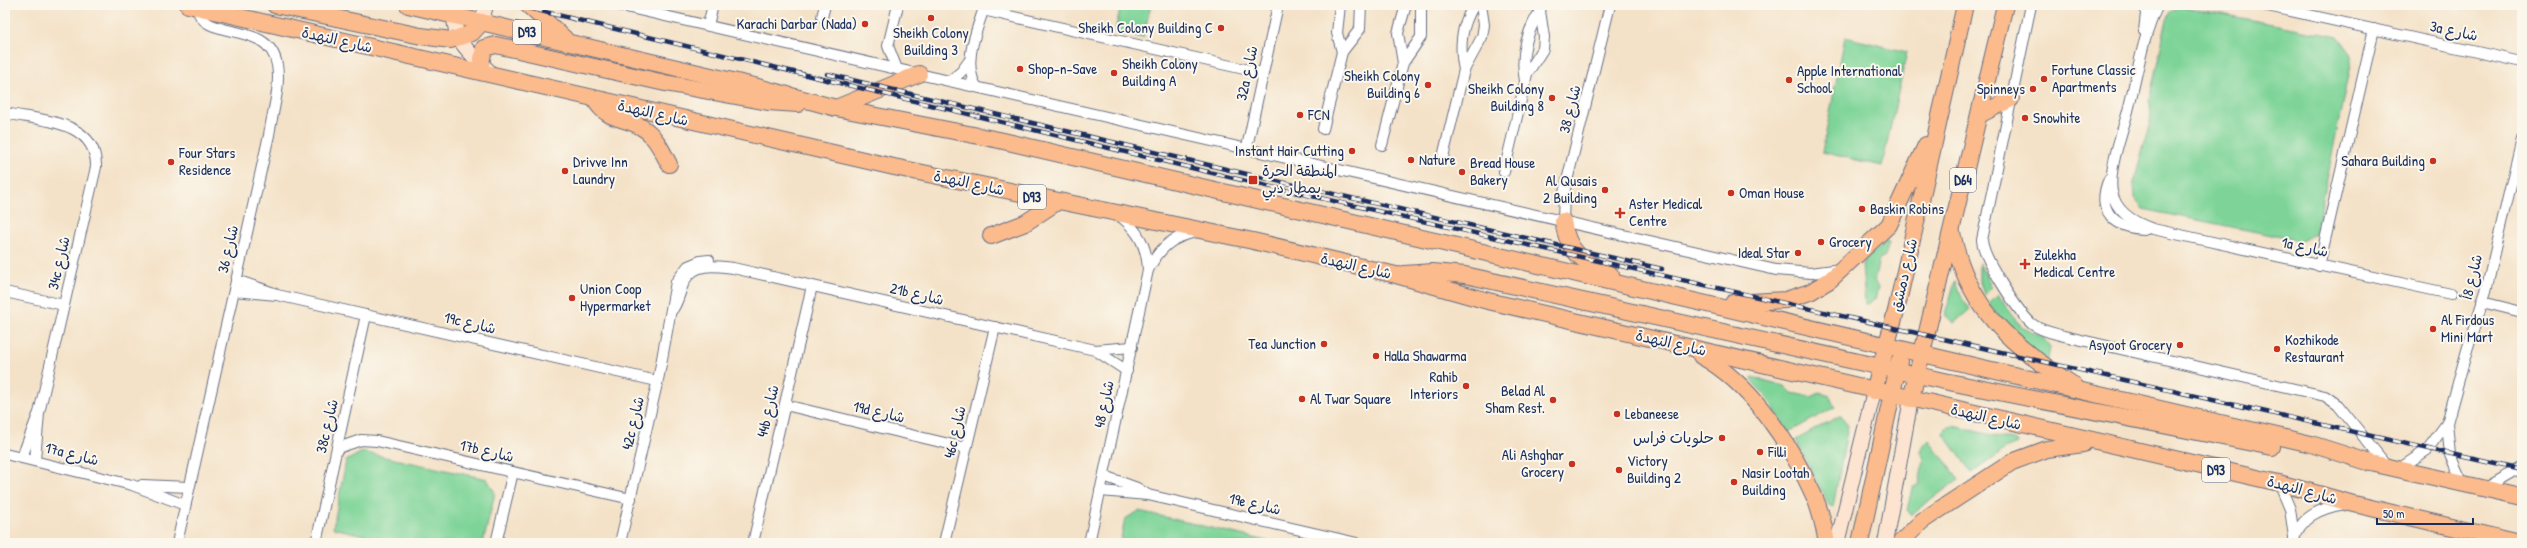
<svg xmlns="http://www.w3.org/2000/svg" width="2527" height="548" font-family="'Patrick Hand','Playpen Sans Arabic',sans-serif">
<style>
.green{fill:#7ed498;stroke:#4c827b}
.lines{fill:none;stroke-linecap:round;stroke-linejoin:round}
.minor-casing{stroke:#676e83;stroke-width:12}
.secondary-casing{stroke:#676e83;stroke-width:16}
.primary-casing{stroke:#676e83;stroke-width:18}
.minor{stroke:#fff;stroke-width:10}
.secondary{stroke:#fde4d1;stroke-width:14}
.primary{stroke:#fbbb8c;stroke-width:16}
.rail-casing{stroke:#1b2f5e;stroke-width:4.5}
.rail{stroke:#fbf7ec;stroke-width:3;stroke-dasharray:9;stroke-linecap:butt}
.poi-dot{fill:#c8321e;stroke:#fbf7ec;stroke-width:1.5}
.labels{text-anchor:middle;stroke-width:4;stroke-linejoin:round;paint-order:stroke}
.shield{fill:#fbf7ec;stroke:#5e6b89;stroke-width:1}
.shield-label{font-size:14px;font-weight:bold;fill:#1b2f5e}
.poi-label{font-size:15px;fill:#1b2f5e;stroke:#fbf7ec;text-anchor:start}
.street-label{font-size:15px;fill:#1b2f5e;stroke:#fbf7ec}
</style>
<rect width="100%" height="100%" fill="#fbf7ec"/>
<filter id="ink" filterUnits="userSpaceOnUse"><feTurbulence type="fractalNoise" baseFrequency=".025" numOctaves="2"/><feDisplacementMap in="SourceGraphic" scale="8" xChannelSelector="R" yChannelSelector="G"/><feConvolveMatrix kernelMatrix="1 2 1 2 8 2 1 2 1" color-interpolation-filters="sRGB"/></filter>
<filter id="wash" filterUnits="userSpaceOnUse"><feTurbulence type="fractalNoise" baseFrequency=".012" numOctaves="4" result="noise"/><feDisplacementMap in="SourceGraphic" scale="16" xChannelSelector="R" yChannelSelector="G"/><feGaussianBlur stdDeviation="0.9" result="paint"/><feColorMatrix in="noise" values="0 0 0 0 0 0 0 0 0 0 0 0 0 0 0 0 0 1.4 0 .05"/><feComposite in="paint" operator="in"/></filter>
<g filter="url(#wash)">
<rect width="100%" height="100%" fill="#f4e2c8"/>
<g class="green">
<polygon points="1121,5 1151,5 1143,38 1115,31"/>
<polygon points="2180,6 2339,37 2352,55 2316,234 2301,241 2143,209 2134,198 2133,186 2152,114 2149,100 2168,15"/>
<polygon points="1845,37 1907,52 1882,166 1822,152"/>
<polygon points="1886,242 1889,243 1885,257 1879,260 1874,280 1878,288 1875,299 1868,304 1865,304 1862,263"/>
<polygon points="1979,263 1992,287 1984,295 1979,279"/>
<polygon points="1955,281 1960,296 1970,309 1954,323 1945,315"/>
<path d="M1998 294C2010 314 2019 330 2042 336L2050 348 2047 364 2023 345 1988 304Z"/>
<polygon points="1752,377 1785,386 1792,393 1811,397 1820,393 1830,396 1835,407 1789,432 1765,395 1751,380"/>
<polygon points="1841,415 1848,426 1833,507 1829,505 1796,440"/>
<polygon points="1953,426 2016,441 2017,444 2005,449 1972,473 1944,434 1946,428"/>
<polygon points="1929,440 1959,479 1910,515 1907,511 1912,488 1919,484 1924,458 1920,452 1922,447"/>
<polygon points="362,452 487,479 495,493 483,543 399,543 333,528 346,461"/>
<polygon points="1139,511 1275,543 1120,543 1125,519"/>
</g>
</g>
<g filter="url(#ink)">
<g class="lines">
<g class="minor-casing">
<g id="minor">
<polyline points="617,5 1776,270 1811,273 1841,269"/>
<polyline points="1340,5 1337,33 1342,52"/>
<path d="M2031 5 1982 240C1983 258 2018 312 2032 324 2041 331 2053 333 2064 336L2325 396 2338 405 2387 466"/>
<path d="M2158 5C2142 38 2137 76 2128 111 2122 133 2108 170 2112 192 2116 213 2135 223 2153 229L2451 294"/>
<polyline points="2263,5 2522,62"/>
<polyline points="983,10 1262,73"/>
<polyline points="822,17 825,5"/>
<polyline points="708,25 713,5"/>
<polyline points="2144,31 2147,5"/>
<polyline points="1403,63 1398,33 1406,5"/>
<polyline points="897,69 888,46 898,5"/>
<path d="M1464 70C1459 46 1461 26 1474 5"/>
<polyline points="951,80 961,72 969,61"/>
<path d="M1525 81C1520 55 1526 33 1540 11"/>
<path d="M976 86C962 62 977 30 985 5"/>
<path d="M5 113C41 121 97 120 96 167L39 413 35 460"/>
<polyline points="1323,129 1342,52 1360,29 1361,5"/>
<polyline points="1382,145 1403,63 1421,37 1421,5"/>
<polyline points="1247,147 1278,5"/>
<polyline points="1443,157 1464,70 1482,37 1484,25 1481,5"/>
<polyline points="1504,172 1527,74 1543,49 1544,37 1540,11 1542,5"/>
<path d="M2109 179C2095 211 2115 229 2147 229"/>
<path d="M1120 216C1139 231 1147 247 1148 270"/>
<polyline points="1563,221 1564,193 1610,5"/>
<polyline points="2319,266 2374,29"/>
<polyline points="236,280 274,293"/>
<polyline points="234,291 277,295 657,381"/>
<polyline points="5,292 64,305"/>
<polyline points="2482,302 2522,312"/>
<path d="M673 309C679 300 680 290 685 280 695 262 716 266 733 268L1095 350 1127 371"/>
<polyline points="1095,350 1132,347"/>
<polyline points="785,405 966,448"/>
<polyline points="338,448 361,440 377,441 631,499"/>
<polyline points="5,454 132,485 185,505"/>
<polyline points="22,457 38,415"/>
<polyline points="2399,469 2427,450 2447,423"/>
<polyline points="1104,476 1137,488 1148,495"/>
<polyline points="2279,483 2290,509 2294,537"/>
<polyline points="2463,484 2450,455 2447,423 2467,350 2486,291 2522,138"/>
<polyline points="142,485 189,487"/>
<polyline points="2484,489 2522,467"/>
<polyline points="1100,491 1148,495 1357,543"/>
<path d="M177 543 269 135C272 114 281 87 277 65 269 18 202 43 197 7"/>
<polyline points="316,543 366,315"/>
<polyline points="496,543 513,472"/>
<polyline points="620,543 659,375 676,282 688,266 700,261 709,260"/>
<polyline points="753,543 812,286"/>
<polyline points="944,543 995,327"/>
<path d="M1089 543 1148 270C1160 248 1171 237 1196 232"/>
<path d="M2293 543C2299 517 2320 508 2345 504"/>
</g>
</g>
<g class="secondary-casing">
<g id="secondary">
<path d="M455 5C450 37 466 50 488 70"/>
<polyline points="482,22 486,5"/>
<polyline points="1837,543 1874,391"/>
<polyline points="1885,543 1911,399"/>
</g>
</g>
<g class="primary-casing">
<g id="primary">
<polyline points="188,5 894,167 1253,241 1396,275 1488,301 2279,483 2350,503 2520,543"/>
<polyline points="275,5 421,36 451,40 472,33 482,22"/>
<polyline points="408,5 754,86 836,108 999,140 2311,444 2371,463 2522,497"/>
<polyline points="528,5 565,39"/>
<polyline points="481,64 484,48 496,45 665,83 768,102 798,104"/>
<path d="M595 100C609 124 628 115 647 131 657 139 663 153 669 164"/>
<polyline points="836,108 919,74"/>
<polyline points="1979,115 2011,99"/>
<path d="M1563 221C1568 254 1583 261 1611 275"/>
<path d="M1952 233C1968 310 2011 345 2075 386"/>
<polyline points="991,236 1025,223 1057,202"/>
<polyline points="1404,274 1433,272 1465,275 1949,382 2272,447"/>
<polyline points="1733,303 1786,300 1810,292 1830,280 1889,225 1926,145"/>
<path d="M1701 356C1751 383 1791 445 1814 496 1821 511 1824 527 1827 543"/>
<polyline points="1874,391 1896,311 1965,5"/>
<polyline points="1911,399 2005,5"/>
<polyline points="1860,543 1899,361"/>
<polyline points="1900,543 1922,521 2012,462 2047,449 2083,444"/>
</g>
</g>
<use href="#minor" class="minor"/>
<use href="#secondary" class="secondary"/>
<use href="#primary" class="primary"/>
<g class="rail-casing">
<g id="rail">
<polyline points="516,5 1254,183 2522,470"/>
<polyline points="827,74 1255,176 1662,269"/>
</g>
</g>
<use href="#rail" class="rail"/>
</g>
</g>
<g class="poi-dot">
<circle cx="931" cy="18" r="4"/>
<circle cx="865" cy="24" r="4"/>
<circle cx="1221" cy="28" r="4"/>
<circle cx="1020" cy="69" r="4"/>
<circle cx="1114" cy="73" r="4"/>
<circle cx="2044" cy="79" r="4"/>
<circle cx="1789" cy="80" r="4"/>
<circle cx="1428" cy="85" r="4"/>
<circle cx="2033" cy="89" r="4"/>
<circle cx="1552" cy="98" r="4"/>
<circle cx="1300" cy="115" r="4"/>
<circle cx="2025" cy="118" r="4"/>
<circle cx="1352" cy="151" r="4"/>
<circle cx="1411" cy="160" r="4"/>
<circle cx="2433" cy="161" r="4"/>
<circle cx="171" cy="162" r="4"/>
<circle cx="565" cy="171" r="4"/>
<circle cx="1462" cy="172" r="4"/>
<rect x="1248" y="175" width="10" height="10" rx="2"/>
<circle cx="1605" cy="190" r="4"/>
<circle cx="1731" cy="193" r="4"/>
<circle cx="1862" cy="209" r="4"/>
<path d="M1618 207h4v4h4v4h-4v4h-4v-4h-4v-4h4z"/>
<circle cx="1821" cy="242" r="4"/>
<circle cx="1798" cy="253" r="4"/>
<path d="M2023 258h4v4h4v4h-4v4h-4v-4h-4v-4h4z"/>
<circle cx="572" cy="298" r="4"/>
<circle cx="2433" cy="329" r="4"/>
<circle cx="1324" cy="344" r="4"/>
<circle cx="2180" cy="345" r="4"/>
<circle cx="2277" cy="349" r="4"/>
<circle cx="1376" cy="356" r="4"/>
<circle cx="1466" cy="386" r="4"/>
<circle cx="1302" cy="399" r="4"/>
<circle cx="1553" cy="400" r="4"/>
<circle cx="1617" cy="414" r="4"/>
<circle cx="1722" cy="438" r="4"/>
<circle cx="1760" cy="452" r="4"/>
<circle cx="1572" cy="464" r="4"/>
<circle cx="1619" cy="470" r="4"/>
<circle cx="1734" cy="482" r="4"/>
</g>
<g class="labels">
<g class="shield">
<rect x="513" y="20" width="28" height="24" rx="3"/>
<rect x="1950" y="168" width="26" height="24" rx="3"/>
<rect x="1018" y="185" width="28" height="24" rx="3"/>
<rect x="2202" y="458" width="28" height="24" rx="3"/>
</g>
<g class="shield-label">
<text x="527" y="37">D93</text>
<text x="1963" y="185">D64</text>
<text x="1032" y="202">D93</text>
<text x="2216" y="475">D93</text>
</g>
<g class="poi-label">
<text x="857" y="29" text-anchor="end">Karachi Darbar (Nada)</text>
<text x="1213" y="33" text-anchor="end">Sheikh Colony Building C</text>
<text x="931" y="38" text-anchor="middle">Sheikh Colony<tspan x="931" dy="17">Building 3</tspan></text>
<text x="1122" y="69">Sheikh Colony<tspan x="1122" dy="17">Building A</tspan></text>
<text x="1028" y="74">Shop-n-Save</text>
<text x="2052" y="75">Fortune Classic<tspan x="2052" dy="17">Apartments</tspan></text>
<text x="1797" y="76">Apple International<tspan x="1797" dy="17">School</tspan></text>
<text x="1420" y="81" text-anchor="end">Sheikh Colony<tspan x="1420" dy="17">Building 6</tspan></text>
<text x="1544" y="94" text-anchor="end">Sheikh Colony<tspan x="1544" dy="17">Building 8</tspan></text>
<text x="2025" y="94" text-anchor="end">Spinneys</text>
<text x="1308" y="120">FCN</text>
<text x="2033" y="123">Snowhite</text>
<text x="1344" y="156" text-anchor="end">Instant Hair Cutting</text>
<text x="179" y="158">Four Stars<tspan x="179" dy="17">Residence</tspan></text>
<text x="1419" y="165">Nature</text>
<text x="2425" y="166" text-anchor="end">Sahara Building</text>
<text x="573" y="167">Drivve Inn<tspan x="573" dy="17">Laundry</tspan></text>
<text x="1470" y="168">Bread House<tspan x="1470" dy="17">Bakery</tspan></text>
<text x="1262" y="176">المنطقة الحرة<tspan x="1262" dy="17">بمطار دبي</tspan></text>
<text x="1597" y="186" text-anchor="end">Al Qusais<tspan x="1597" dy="17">2 Building</tspan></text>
<text x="1739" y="198">Oman House</text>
<text x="1629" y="209">Aster Medical<tspan x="1629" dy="17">Centre</tspan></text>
<text x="1870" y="214">Baskin Robins</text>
<text x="1829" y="247">Grocery</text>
<text x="1790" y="258" text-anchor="end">Ideal Star</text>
<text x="2034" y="260">Zulekha<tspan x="2034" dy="17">Medical Centre</tspan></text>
<text x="580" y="294">Union Coop<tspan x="580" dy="17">Hypermarket</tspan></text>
<text x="2441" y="325">Al Firdous<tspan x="2441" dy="17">Mini Mart</tspan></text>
<text x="2285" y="345">Kozhikode<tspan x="2285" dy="17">Restaurant</tspan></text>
<text x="1316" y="349" text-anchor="end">Tea Junction</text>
<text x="2172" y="350" text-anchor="end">Asyoot Grocery</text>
<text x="1384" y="361">Halla Shawarma</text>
<text x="1458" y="382" text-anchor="end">Rahib<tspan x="1458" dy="17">Interiors</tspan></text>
<text x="1545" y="396" text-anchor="end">Belad Al<tspan x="1545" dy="17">Sham Rest.</tspan></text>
<text x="1310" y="404">Al Twar Square</text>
<text x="1625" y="419">Lebaneese</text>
<text x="1714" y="443" text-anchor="end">حلويات فراس</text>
<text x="1768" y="457">Filli</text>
<text x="1564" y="460" text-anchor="end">Ali Ashghar<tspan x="1564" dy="17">Grocery</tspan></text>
<text x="1627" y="466">Victory<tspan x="1627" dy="17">Building 2</tspan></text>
<text x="1742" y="478">Nasir Lootah<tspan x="1742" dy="17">Building</tspan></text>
</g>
<g class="street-label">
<text transform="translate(2454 31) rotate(12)" y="5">3a شارع</text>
<text transform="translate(337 40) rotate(13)" y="5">شارع النهدة</text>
<text transform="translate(1247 73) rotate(-78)" y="5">32a شارع</text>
<text transform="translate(1570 109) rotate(-76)" y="5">شارع 38</text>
<text transform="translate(653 113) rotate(13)" y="5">شارع النهدة</text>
<text transform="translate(969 183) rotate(12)" y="5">شارع النهدة</text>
<text transform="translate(2305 247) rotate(12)" y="5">1a شارع</text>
<text transform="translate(228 249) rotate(-77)" y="5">شارع 36</text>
<text transform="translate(59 263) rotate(-77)" y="5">34c شارع</text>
<text transform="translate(1356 266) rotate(13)" y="5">شارع النهدة</text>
<text transform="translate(1904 275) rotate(-77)" y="5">شارع دمشق</text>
<text transform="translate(2472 277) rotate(-76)" y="5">شارع 8أ</text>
<text transform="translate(917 294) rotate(13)" y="5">21b شارع</text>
<text transform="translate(470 323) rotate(13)" y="5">19c شارع</text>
<text transform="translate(1671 343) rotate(13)" y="5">شارع النهدة</text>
<text transform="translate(1104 404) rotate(-78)" y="5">شارع 48</text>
<text transform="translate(768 411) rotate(-77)" y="5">44b شارع</text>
<text transform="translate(879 412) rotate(13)" y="5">19d شارع</text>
<text transform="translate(1986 417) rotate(13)" y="5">شارع النهدة</text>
<text transform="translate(633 423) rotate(-77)" y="5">42c شارع</text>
<text transform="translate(327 426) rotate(-77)" y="5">38c شارع</text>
<text transform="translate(955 432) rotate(-77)" y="5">46c شارع</text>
<text transform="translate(487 451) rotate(13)" y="5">17b شارع</text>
<text transform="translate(72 454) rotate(14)" y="5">17a شارع</text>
<text transform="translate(2302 490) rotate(15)" y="5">شارع النهدة</text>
<text transform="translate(1255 504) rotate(13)" y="5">19e شارع</text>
</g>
</g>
<rect width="2527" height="548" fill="none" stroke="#fbf7ec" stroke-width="20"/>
<path d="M2377 518v6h96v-6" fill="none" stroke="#1b2f5e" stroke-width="2"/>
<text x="2383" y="518" font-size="12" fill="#1b2f5e" stroke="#fbf7ec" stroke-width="3" paint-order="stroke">50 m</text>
</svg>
